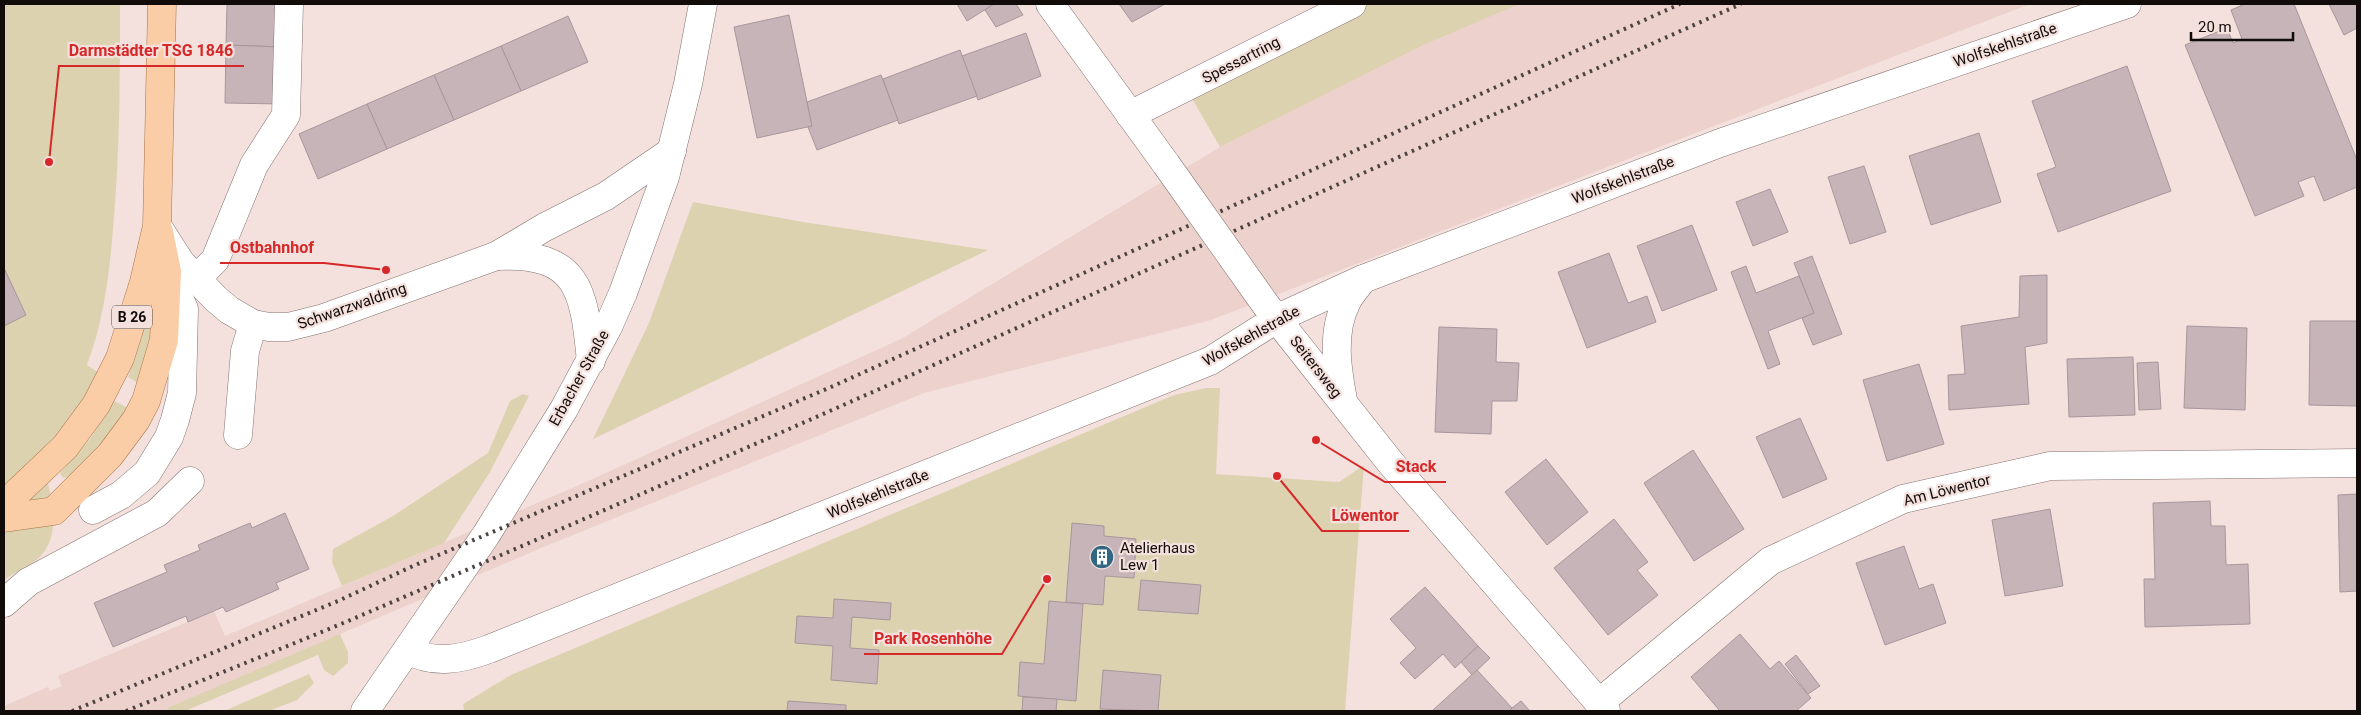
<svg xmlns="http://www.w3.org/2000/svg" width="2361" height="715" font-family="Roboto,sans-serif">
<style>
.built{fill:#ecd1cc}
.green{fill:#ddd2b0}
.building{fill:#c6b4b9;stroke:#a7969b}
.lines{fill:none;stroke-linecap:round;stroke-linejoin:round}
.minor-casing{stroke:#857471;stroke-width:29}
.major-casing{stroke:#a77448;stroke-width:29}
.minor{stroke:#fff;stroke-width:28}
.major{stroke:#fbcda6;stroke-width:28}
.rail{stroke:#4c4341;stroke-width:4;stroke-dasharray:2.5 5;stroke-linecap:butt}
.minor-bridge-casing{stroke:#857471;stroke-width:29;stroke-linecap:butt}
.minor-bridge{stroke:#fff;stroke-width:28}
.labels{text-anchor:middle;stroke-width:4.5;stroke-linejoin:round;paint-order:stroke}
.shield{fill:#f4e1dd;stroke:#554b49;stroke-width:1}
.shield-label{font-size:14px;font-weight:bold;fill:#110b0a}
.street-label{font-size:15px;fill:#110b0a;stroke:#f4e1dd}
.poi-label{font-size:15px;fill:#110b0a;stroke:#f4e1dd;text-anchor:start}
.leader{fill:none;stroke:#d62828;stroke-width:2}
.callout-dot{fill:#d62828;stroke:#f4e1dd;stroke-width:2}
.callout-label{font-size:16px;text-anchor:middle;font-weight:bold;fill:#d62828;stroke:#f4e1dd;stroke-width:4.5;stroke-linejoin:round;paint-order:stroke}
</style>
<rect width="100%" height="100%" fill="#f4e1dd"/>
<polygon class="built" points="1504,4 2030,4 1211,320 924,393 541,548 168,708 169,711 4,711 4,706 48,687 50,691 62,686 58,676 214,611 225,636 577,486 901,339 1220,147"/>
<g class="green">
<path d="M4 4H120C120 75 120 146 114 217 110 268 105 317 87 365L110 380 44 467C51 497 63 531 40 557 33 565 14 572 4 580Z"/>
<polygon points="1352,4 1519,4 1423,45 1220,147 1186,88"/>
<polygon points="693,202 803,222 988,250 593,439 649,323"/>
<polygon points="151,308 155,309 155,315 141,385 128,377"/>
<polygon points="1206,388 1220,388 1216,474 1339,482 1364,465 1345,711 464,711 463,704 511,675 1174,395"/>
<polygon points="523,394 529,396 490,472 444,543 342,586 332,562 333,549 393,516 488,453 510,401"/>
<polygon points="114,401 128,408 115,431 69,477 63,478 60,473 90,439"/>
<polygon points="340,634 348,652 348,663 333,676 324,670 318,655 185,711 169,711 167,708"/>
<polygon points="309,674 314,683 297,700 269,711 224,711"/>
</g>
<g class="building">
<polygon points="227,4 283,4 282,47 226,45"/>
<polygon points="957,4 994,4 967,21"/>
<polygon points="994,4 1016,4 1023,15 996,27 985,10"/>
<polygon points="1119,4 1165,4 1132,22"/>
<polygon points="2245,4 2294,4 2357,160 2357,187 2324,201 2314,176 2298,182 2304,196 2255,216 2185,45 2227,28 2233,43 2242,39 2231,10"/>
<polygon points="2329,4 2357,4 2357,28 2344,35"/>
<polygon points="789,15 812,126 757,138 734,27"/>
<polygon points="568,16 588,62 521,91 501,46"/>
<polygon points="1026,33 1041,76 978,100 962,56"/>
<polygon points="226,45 282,47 281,104 225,103"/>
<polygon points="501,46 521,91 454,120 434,75"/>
<polygon points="960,50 977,96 899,124 883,79"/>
<polygon points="2127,66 2171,191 2058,232 2037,174 2056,167 2032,101"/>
<polygon points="434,75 454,120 387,149 367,104"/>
<polygon points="881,75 898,120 817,150 808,127 812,126 807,102"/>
<polygon points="367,104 387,149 318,179 299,134"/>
<polygon points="1979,133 2001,202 1931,225 1909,156"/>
<polygon points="1864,166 1886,232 1850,244 1828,177"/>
<polygon points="1770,189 1788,232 1753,246 1736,202"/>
<polygon points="1692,225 1717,290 1662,311 1637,246"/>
<polygon points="1609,253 1628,303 1647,296 1656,322 1587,348 1558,272"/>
<polygon points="1812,256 1842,334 1813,345 1802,318 1814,313 1794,263"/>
<polygon points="1746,266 1756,293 1799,276 1814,313 1768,331 1780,364 1768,369 1731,272"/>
<polygon points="4,268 26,315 4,326"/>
<polygon points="2047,275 2047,343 2025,347 2029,404 1949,410 1948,375 1965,374 1961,326 2019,317 2020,276"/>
<polygon points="2310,321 2357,321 2357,406 2309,405"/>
<polygon points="2187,326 2247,328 2245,410 2184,408"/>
<polygon points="1439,327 1497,329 1496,362 1519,363 1517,401 1492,401 1491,434 1435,432"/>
<polygon points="2133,357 2135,415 2069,417 2067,359"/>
<polygon points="2158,362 2161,409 2139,410 2137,363"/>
<polygon points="1919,364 1944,444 1887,461 1863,380"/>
<polygon points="1800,418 1827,479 1783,498 1756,437"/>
<polygon points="1693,450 1744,529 1694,561 1644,483"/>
<polygon points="1546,459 1588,512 1547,545 1505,492"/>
<polygon points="2357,494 2357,591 2340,592 2338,495"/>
<polygon points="2210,501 2211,526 2225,526 2226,565 2248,564 2250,624 2145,627 2144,579 2155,579 2153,503"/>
<polygon points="2050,509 2063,586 2005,596 1992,520"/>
<polygon points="285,513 309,569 276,583 279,589 226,612 223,607 188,622 186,616 113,647 94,603 167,572 164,565 200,550 198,545 250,523 252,528"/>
<polygon points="1614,519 1648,562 1637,570 1658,595 1608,635 1554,568"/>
<polygon points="1072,523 1104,526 1104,536 1136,539 1134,578 1105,576 1103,605 1066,602"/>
<polygon points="1904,546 1919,589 1933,584 1946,623 1885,645 1856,563"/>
<polygon points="1141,580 1201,585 1198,614 1138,610"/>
<polygon points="1425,587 1478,646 1455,668 1443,654 1415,679 1400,663 1416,648 1390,619"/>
<polygon points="834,599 891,603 890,620 852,617 850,648 879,650 877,684 831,680 833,646 795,643 797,616 833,618"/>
<polygon points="1049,601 1083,604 1076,701 1018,696 1020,662 1044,664"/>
<polygon points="1740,634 1770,669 1779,661 1811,698 1796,711 1720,711 1691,677"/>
<polygon points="1478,646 1490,658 1472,675 1461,662"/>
<polygon points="1796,655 1820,686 1808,694 1785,664"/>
<polygon points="1103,670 1161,675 1158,711 1100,709"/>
<polygon points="1477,670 1512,708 1509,711 1432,711"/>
<polygon points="1023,697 1057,699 1056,711 1022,711"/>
<polygon points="788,701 846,705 846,711 787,711"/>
<polygon points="1521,701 1530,711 1509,711 1512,708"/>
</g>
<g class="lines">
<g class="minor-casing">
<g id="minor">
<polyline points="1050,4 1166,164"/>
<polyline points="1130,115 1352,4"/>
<polyline points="158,227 181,263 216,299 229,310 253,324 269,327 288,327 324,318 496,256 545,227 606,196 672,151"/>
<path d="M496 256C579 252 584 290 591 361"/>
<polyline points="196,279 215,260 254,165 286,115 289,4"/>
<polyline points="1268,308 1390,462 1606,711"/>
<path d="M1343 400C1337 368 1331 332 1347 301 1351 293 1358 286 1363 279"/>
<polyline points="238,435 245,351 253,324"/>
<polyline points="93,510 121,495 147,473 169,437 175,420 182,393 184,309 167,272"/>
<polyline points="4,603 28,582 157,513 190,481"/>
<path d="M408 650C434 665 462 659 489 649L1210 361 1278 318 1363 279 1720 143 2127 4"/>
<polyline points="1599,703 1770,561 1903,499 2050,466 2357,463"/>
<polyline points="365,711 486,535 564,409 608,327 623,293 665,177 688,84 703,4"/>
</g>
</g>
<g class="major-casing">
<g id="major">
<polyline points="4,505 65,447 96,405 120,358 144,282 157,226 162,4"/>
<polyline points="4,518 54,511 110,455 136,420 146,401 164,340 167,272 159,232"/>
</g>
</g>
<use href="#minor" class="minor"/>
<use href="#major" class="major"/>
<g class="rail">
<polyline points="72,711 338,601 413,566 831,387 1680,4"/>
<path d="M126 711C200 681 274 652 348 621 815 421 1277 211 1741 4"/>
</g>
<g class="minor-bridge-casing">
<polyline id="minor-bridge" points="1166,164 1268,308"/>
</g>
<use href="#minor-bridge" class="minor-bridge"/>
</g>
<defs>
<g id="building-disc" transform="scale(1.25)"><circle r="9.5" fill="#326783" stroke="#f4e1dd"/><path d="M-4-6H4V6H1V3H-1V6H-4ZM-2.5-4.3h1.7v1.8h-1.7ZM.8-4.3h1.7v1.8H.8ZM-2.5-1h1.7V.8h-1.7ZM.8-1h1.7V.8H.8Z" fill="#fff"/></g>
</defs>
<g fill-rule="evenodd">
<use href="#building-disc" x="1102" y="557"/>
</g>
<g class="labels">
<rect class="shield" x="112" y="305.5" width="40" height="23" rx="4"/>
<g class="shield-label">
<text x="132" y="322">B 26</text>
</g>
<g class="street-label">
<text transform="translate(2005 45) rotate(-19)" y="5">Wolfskehlstraße</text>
<text transform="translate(1241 60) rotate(-27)" y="5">Spessartring</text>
<text transform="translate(1623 180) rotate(-21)" y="5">Wolfskehlstraße</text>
<text transform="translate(352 306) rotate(-19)" y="5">Schwarzwaldring</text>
<text transform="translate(1251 336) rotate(-29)" y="5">Wolfskehlstraße</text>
<text transform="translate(1316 367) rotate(52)" y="5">Seitersweg</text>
<text transform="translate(579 378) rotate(-61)" y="5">Erbacher Straße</text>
<text transform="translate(1947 490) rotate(-14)" y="5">Am Löwentor</text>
<text transform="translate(878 494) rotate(-22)" y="5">Wolfskehlstraße</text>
</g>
<g class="poi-label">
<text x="1120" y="553">Atelierhaus<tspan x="1120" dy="17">Lew 1</tspan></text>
</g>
</g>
<path class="leader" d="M49 162L59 66H244M386 270L324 263H220M1316 440L1385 482H1446M1277 476L1322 531H1409M1047 579L1002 654H864"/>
<g class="callout-dot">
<circle cx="49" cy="162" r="5"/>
<circle cx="386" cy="270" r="5"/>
<circle cx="1316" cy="440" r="5"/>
<circle cx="1277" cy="476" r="5"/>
<circle cx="1047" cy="579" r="5"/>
</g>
<g class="callout-label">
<text x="151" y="56">Darmstädter TSG 1846</text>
<text x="272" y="253">Ostbahnhof</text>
<text x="1416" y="472">Stack</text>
<text x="1365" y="521">Löwentor</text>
<text x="933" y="644">Park Rosenhöhe</text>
</g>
<rect width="2361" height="715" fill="none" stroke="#110b0a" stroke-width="10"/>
<path d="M2191 32v8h102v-8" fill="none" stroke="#110b0a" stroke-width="2.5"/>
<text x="2198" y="32" font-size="15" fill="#110b0a" stroke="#f4e1dd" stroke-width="4" paint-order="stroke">20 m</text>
</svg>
